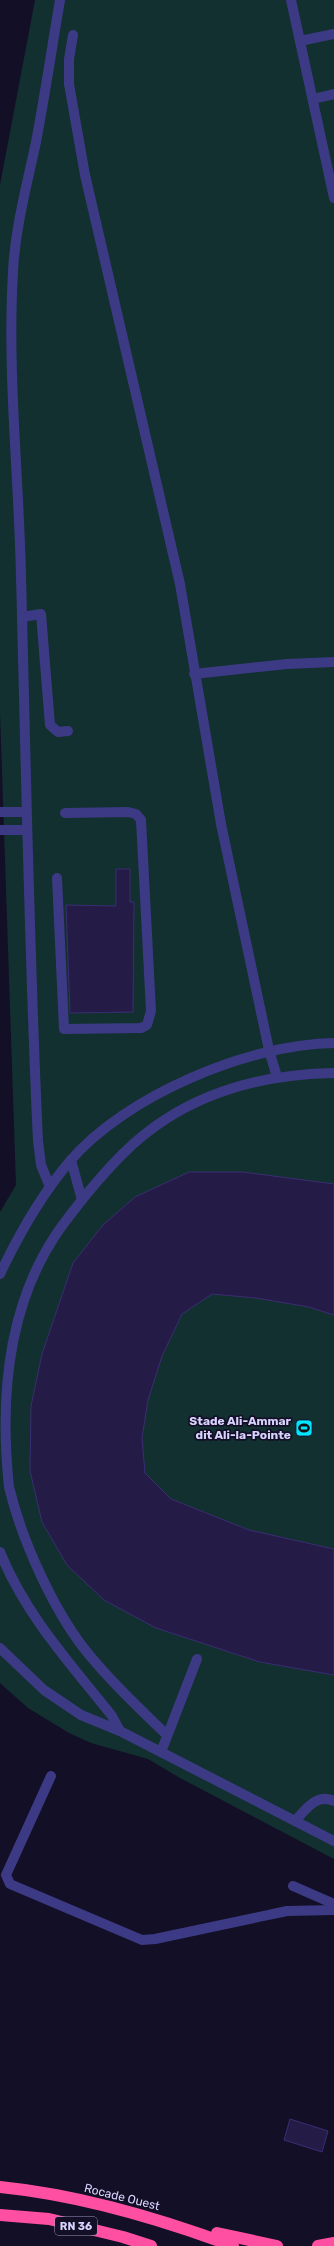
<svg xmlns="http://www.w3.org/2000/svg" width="334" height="2246" font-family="Rubik,sans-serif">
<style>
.green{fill:#12302f}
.building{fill:#241b47;stroke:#3b2d73}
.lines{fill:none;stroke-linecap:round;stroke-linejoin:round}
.minor{stroke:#3d3a85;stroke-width:10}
.highway{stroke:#ff4fa3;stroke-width:12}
.labels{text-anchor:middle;stroke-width:3.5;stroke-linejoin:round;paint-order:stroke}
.shield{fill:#130f26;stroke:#9e99be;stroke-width:1}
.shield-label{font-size:11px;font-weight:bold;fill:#d9d4ff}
.poi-label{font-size:12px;font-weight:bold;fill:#d9d4ff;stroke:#130f26;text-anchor:end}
.street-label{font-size:12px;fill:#d9d4ff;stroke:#130f26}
</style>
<rect width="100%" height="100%" fill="#130f26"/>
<polygon class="green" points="35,0 334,0 334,1859 180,1778 148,1759 91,1743 69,1733 28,1708 0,1683 0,1212 16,1185 0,712 0,185"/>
<g class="building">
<polygon points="116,869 130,869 130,902 134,902 133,1012 70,1013 66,905 116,906"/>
<polygon points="189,1172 243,1172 334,1184 334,1315 309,1307 256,1298 212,1294 182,1314 162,1356 148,1400 142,1438 145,1473 171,1499 249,1530 334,1549 334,1675 260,1662 156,1628 104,1600 67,1565 42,1522 30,1471 31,1406 42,1354 73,1263 103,1225 135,1197"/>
<polygon points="290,2119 328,2131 322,2152 284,2140"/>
</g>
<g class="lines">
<g class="minor">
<polyline points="291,0 334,198"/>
<polyline points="73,35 69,59 69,84 85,175 180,584 221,824 269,1050 277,1077"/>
<polyline points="300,41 334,34"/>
<polyline points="313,99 334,94"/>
<polyline points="22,617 41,614 50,725 58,732 68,731"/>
<polyline points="194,674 287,664 334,662"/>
<polyline points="0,812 26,812"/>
<polyline points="0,830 27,830"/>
<polyline points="57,878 64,1029 141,1028 147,1025 151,1011 141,820 136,814 128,812 65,813"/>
<polyline points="71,1160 82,1200"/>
<path d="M50 1187 41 1165 38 1141C29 953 26 765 21 577 19 476 7 374 13 272 15 228 27 185 36 142 45 95 52 47 60 0"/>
<path d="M0 1274C19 1234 41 1195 70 1161 125 1096 249 1044 334 1043"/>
<path d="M0 1552C26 1616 70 1663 112 1716L120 1731"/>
<polyline points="0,1648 44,1690 81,1715 120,1731 334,1841"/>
<path d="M167 1735C141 1710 114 1685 91 1657 55 1615 22 1541 9 1487 0 1402 7 1309 55 1236 64 1222 75 1209 85 1196 109 1167 134 1139 166 1119 216 1087 275 1074 334 1073"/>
<polyline points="161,1752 197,1659"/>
<polyline points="51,1776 6,1875 10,1884 142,1940 155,1939 287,1911 334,1910"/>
<path d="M295 1821C306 1809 317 1793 334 1801"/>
<polyline points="293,1886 334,1904"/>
</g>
<g class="highway">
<path d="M0 2187C80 2195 158 2218 233 2246"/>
<polyline points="0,2215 49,2219 123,2237 151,2246"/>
<polyline points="217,2233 277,2246"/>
<polyline points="318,2246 334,2243"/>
</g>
</g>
<defs>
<g id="stadium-square" transform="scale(0.9)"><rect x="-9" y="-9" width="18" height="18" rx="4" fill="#00e5ff" stroke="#130f26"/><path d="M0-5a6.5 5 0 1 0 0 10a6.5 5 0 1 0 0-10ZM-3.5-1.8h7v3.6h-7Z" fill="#111"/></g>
</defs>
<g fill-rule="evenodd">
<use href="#stadium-square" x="304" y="1428"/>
</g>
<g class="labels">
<rect class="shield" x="55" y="2217" width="42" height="18" rx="3"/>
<g class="shield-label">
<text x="76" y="2230">RN 36</text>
</g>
<g class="poi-label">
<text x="291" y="1425">Stade Ali-Ammar<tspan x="291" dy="14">dit Ali-la-Pointe</tspan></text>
</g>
<g class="street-label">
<text transform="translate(122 2197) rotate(14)" y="4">Rocade Ouest</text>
</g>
</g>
</svg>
